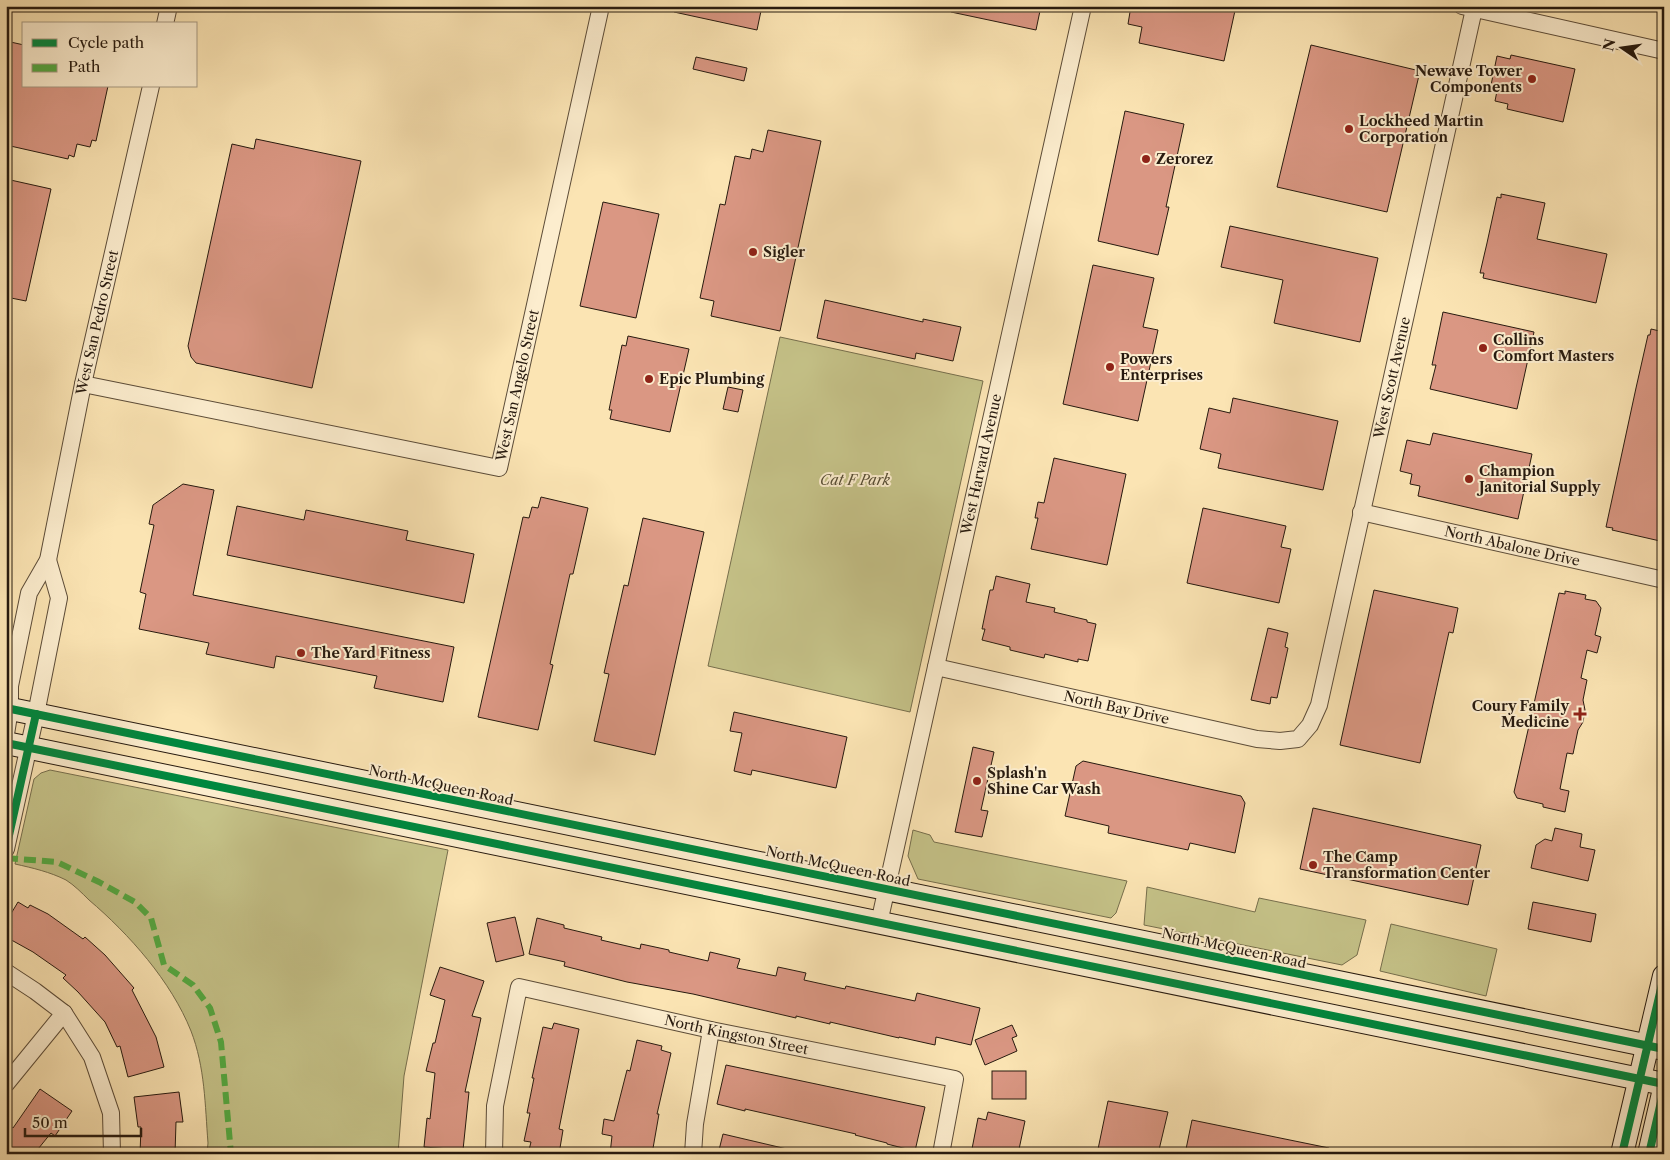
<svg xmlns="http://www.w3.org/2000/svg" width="1670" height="1160" font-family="'Libre Caslon Text',serif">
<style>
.green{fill:#c5c288;stroke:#766e4c}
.building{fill:#da9783;stroke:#271a0f}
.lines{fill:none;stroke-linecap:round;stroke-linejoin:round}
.minor-casing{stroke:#5c4c38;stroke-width:18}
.secondary-casing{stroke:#271a0f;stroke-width:24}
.minor{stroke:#fcedce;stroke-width:16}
.secondary{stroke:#fcedce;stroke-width:22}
.quiet{stroke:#53a941;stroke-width:6;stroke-dasharray:12 6;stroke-linecap:butt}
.cycleway-casing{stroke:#fcedce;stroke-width:11}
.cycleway{stroke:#00873e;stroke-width:8}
.poi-dot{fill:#8f2418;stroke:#fcedce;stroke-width:2}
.labels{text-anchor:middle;stroke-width:4;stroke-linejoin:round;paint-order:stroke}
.poi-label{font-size:14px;font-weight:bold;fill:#271a0f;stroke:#fcedce;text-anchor:start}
.street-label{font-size:14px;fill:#271a0f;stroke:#fcedce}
.park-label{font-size:14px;font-style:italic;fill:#564c33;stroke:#fcedce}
</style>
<rect width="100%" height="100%" fill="#fbe4b3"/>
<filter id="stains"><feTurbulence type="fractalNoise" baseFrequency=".004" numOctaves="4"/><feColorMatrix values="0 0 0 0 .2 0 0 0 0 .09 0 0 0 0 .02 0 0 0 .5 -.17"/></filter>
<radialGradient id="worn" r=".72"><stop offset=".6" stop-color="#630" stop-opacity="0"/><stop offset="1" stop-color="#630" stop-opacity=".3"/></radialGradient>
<g class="green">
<polygon points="780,337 983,381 910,712 708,666"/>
<path d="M50 770 448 850 404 1076 398 1154H207L208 1143C205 1105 205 1067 191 1031 171 981 129 934 89 900 82 893 74 885 66 880 50 872 33 868 15 864L34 779 41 773Z"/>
<polygon points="913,830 930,835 934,842 1127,881 1116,913 1111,918 918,879 908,856"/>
<polygon points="1147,887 1255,912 1259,898 1366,920 1357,955 1342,965 1144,925"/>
<polygon points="1391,924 1497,949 1486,996 1380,971"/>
</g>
<g class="building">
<polygon points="675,6 762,6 757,30 674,12"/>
<polygon points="952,6 1041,6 1036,30 951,12"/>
<polygon points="1131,6 1236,6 1224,61 1139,43 1142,27 1128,24"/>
<polygon points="6,41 24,45 24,86 108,86 96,141 92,140 90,147 77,144 74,157 69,155 68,159 6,145"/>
<polygon points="1311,45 1420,71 1387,212 1277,187"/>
<polygon points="1511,55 1575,69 1563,122 1507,109 1508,104 1495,101 1497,91 1490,90 1497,56 1510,59"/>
<polygon points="696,57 747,68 744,81 693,69"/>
<polygon points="1125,111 1184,124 1166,207 1169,207 1158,255 1098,241"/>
<polygon points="768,130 821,141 780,331 711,316 714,301 700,298 720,204 725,205 735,156 750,159 752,149 763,152"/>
<polygon points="256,139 361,161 312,388 196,363 191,357 188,346 232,144 254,149"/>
<polygon points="6,179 51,189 26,301 6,297"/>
<polygon points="1501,194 1545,203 1537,239 1607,254 1596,303 1483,278 1484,273 1480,273 1487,243 1497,197 1501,198"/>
<polygon points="603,202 659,214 636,318 580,306"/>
<polygon points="1230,226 1378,258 1360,342 1274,323 1283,280 1221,267"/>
<polygon points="1093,265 1154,278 1143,327 1158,330 1138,421 1063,404"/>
<polygon points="825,300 923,322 923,319 961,327 953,361 916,353 915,359 817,338"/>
<polygon points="1443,312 1534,332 1517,409 1430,389 1436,365 1432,365"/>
<polygon points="1651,329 1664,332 1664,524 1660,541 1612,530 1613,528 1606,527 1636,388 1648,335 1650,335"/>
<polygon points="628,336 689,349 670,432 610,419 612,410 609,410 622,345 626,346"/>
<polygon points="728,387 743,390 738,412 723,409"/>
<polygon points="1233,398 1338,421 1323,490 1218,468 1221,454 1200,449 1209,408 1230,413"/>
<polygon points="1433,433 1532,454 1518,519 1418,496 1420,486 1410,484 1412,474 1400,471 1407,440 1430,445"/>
<polygon points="1054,458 1126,474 1107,565 1031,549 1038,518 1035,518 1038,502 1044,503"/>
<polygon points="183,484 214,490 193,595 454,647 443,702 374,688 377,676 276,656 274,668 206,654 209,643 139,629 146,594 140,592 154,525 149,524 153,505"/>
<polygon points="541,497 588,508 573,574 570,574 550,664 553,665 538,730 478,717 523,517 529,518 532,507 538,508"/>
<polygon points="237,506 304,520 306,510 408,531 406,540 474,554 464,603 227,555"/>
<polygon points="1203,508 1286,526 1281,547 1291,549 1279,603 1187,583"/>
<polygon points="643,518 704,532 655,755 594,741 609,674 604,673 624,585 628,586"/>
<polygon points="996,576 1030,584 1026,602 1055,608 1054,612 1087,620 1087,622 1096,624 1088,661 1078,659 1078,662 1045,654 1044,658 1010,650 1010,647 982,640 985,629 982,629 990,590 993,590"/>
<polygon points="1374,590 1458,608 1453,633 1449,632 1420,763 1340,745"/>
<polygon points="1565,591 1586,595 1585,599 1596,601 1601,608 1595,635 1601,637 1597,653 1587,650 1581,678 1587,680 1583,700 1585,710 1583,722 1578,730 1573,754 1567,753 1560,789 1569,791 1565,812 1543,807 1543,804 1517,798 1514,792 1559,593 1565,594"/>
<polygon points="1268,628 1288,633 1285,647 1288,648 1277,698 1271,697 1270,704 1251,700"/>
<polygon points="734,712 847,737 836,788 752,770 751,775 734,771 742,733 730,731"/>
<polygon points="973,747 994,752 981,810 988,811 982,837 955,832"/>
<polygon points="1083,761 1241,796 1245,803 1235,853 1190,843 1188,850 1108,833 1109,826 1065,816 1076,766"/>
<polygon points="1313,808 1481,845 1468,905 1300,869"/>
<polygon points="1555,828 1582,834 1580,847 1595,850 1588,881 1531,868 1536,845 1545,839 1552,841"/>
<polygon points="18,902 28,908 30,905 48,914 83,939 85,937 105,955 134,988 132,990 156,1037 164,1067 128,1077 120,1046 117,1047 105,1022 78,992 63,978 66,975 33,952 6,937 6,922"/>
<polygon points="1533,902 1596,914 1591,942 1528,929"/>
<polygon points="515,917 524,955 496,962 487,923"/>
<polygon points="537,918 564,925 564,928 602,937 601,940 640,949 641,944 669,950 669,952 708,961 710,952 740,959 737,968 776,976 778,967 806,973 804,980 845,989 846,986 915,1001 917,993 980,1008 971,1045 936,1037 935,1045 899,1037 899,1038 830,1022 830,1024 796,1016 796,1018 693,994 627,982 564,966 565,962 529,954"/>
<polygon points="440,967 484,981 472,1016 481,1018 465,1092 469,1092 463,1150 424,1147 427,1118 430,1119 435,1073 426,1071 433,1043 435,1043 445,1000 430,995"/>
<polygon points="554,1023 579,1029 559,1129 563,1130 559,1154 529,1150 531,1142 524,1141 530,1113 527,1113 534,1078 532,1078 543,1027 552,1029"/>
<polygon points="1012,1025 1017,1036 1012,1038 1017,1051 985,1065 975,1040"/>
<polygon points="637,1040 662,1046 661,1050 671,1053 657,1114 659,1114 652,1154 610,1154 612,1136 602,1134 604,1119 614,1121 627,1070 630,1071"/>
<polygon points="726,1065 925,1107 915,1151 887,1144 887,1143 855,1135 856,1134 745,1109 745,1111 717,1104"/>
<rect x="992" y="1071" width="34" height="28"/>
<polygon points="40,1089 72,1111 55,1136 51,1133 34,1154 6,1154 6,1123 13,1128"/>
<polygon points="179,1092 183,1122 176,1122 175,1154 140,1154 141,1127 138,1127 134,1097"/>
<polygon points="1108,1101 1168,1112 1158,1154 1097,1154"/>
<polygon points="988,1112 1025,1121 1018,1154 971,1154 978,1118 986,1120"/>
<polygon points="1192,1120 1329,1148 1328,1154 1185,1154"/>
<polygon points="723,1134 787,1149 787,1154 718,1154"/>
</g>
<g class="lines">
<g class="minor-casing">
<g id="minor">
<polyline points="1462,6 1664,51"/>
<polyline points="165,24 169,6"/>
<path id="s1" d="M83 384 499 468 601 6"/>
<path id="s2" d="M1361 512 1664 580"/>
<path id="s3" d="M936 667 1257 739 1280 741 1298 739 1310 725 1319 705 1474 9"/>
<path id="s4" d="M6 734 10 709V686L29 593 48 560 83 384 151 86"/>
<polyline points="6,849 36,714 59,598 48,560"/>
<path id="s5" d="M879 923 1083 6"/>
<polyline points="6,972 35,991 64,1013 92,1057 111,1113 112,1154"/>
<polyline points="6,1084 64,1013"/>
<path id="s6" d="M494 1154 495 1106 519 987 711 1030 955 1079 941 1154"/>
<polyline points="693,1154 695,1124 711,1030"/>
</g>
</g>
<g class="secondary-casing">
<g id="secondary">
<polyline points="6,708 1664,1049"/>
<polyline points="6,743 1664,1084"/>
<polyline points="1622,1154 1664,976"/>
<polyline points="1649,1154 1664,1089"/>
</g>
</g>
<use href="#minor" class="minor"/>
<use href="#secondary" class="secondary"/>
<polyline class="quiet" points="6,858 57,862 99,882 135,902 151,918 164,965 193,985 210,1008 221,1042 231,1154"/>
<g class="cycleway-casing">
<g id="cycleway">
<polyline points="6,708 1664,1049"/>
<polyline points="6,743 1664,1084"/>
<polyline points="6,849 36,714"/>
<polyline points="1622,1154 1664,976"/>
<polyline points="1649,1154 1664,1089"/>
</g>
</g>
<use href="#cycleway" class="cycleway"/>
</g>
<g class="poi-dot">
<circle cx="1532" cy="79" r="5"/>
<circle cx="1349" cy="129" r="5"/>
<circle cx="1146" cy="159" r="5"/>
<circle cx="753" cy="252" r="5"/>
<circle cx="1483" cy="348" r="5"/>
<circle cx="1110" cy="367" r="5"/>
<circle cx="649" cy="379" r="5"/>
<circle cx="1469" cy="479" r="5"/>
<circle cx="301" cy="653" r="5"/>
<path d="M1577.5 706.5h5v5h5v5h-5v5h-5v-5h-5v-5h5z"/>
<circle cx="977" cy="781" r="5"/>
<circle cx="1313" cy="865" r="5"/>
</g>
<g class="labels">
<g class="poi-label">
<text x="1522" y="76" text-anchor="end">Newave Tower<tspan x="1522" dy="16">Components</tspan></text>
<text x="1359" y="126">Lockheed Martin<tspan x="1359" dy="16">Corporation</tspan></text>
<text x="1156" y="164">Zerorez</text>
<text x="763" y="257">Sigler</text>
<text x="1493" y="345">Collins<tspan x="1493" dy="16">Comfort Masters</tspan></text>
<text x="1120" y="364">Powers<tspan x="1120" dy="16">Enterprises</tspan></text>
<text x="659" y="384">Epic Plumbing</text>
<text x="1479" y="476">Champion<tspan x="1479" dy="16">Janitorial Supply</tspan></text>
<text x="311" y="658">The Yard Fitness</text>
<text x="1569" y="711" text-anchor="end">Coury Family<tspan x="1569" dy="16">Medicine</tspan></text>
<text x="987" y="778">Splash'n<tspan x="987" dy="16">Shine Car Wash</tspan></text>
<text x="1323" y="862">The Camp<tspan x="1323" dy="16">Transformation Center</tspan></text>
</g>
<g class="street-label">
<text dy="5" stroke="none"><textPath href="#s4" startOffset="424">West San Pedro Street</textPath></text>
<text dy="5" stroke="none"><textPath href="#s3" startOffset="746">West Scott Avenue</textPath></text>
<text dy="5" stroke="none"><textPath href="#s1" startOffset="509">West San Angelo Street</textPath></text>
<text dy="5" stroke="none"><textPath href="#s5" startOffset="470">West Harvard Avenue</textPath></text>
<text dy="5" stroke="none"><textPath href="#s2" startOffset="155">North Abalone Drive</textPath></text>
<text dy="5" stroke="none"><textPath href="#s3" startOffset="185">North Bay Drive</textPath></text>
<text transform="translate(441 785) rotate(12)" y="5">North McQueen Road</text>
<text transform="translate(838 866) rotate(12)" y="5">North McQueen Road</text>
<text transform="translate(1234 948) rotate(12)" y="5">North McQueen Road</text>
<text dy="5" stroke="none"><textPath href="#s6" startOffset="392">North Kingston Street</textPath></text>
</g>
<g class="park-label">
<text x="855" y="485">Cat F Park</text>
</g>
</g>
<rect width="1670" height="1160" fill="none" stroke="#fbe4b3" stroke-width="25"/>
<rect x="8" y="8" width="1655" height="1145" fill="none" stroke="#271a0f" stroke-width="2.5"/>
<rect x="12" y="12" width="1645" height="1135" fill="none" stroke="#271a0f"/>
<rect x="22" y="22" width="175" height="65" fill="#fcedce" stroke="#a79982"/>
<rect x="32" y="39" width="25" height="8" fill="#00873e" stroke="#a79982"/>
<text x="68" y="48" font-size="15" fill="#271a0f">Cycle path</text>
<rect x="32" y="64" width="25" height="8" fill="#53a941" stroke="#a79982"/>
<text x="68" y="72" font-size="15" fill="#271a0f">Path</text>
<g transform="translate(1622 48) rotate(283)" stroke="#fcedce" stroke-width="4" paint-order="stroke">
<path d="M0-4L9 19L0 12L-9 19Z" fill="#271a0f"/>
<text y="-8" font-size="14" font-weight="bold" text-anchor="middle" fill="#271a0f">N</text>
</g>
<path d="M25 1128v8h116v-8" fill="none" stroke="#271a0f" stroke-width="2.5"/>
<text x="32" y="1128" font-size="15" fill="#271a0f" stroke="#fcedce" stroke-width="4" paint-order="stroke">50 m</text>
<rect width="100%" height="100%" filter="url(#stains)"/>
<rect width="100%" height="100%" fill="url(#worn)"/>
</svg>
